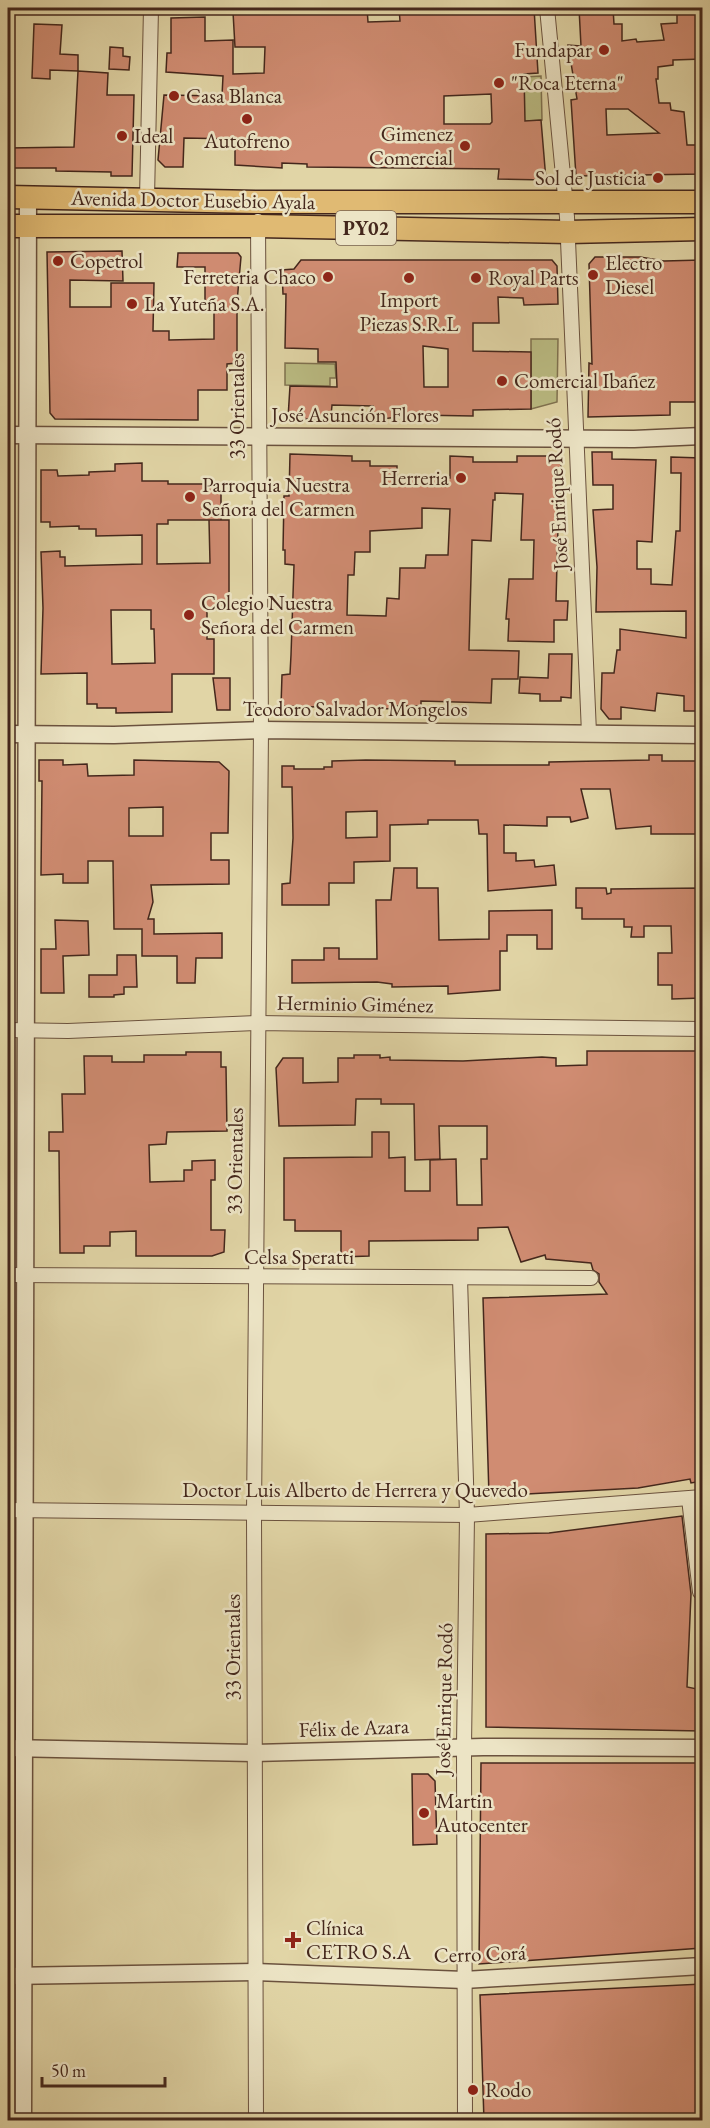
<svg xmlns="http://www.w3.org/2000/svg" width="710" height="2128" font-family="'EB Garamond',serif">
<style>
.green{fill:#babb82;stroke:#7f714f;stroke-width:1.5}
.building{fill:#d08c72;stroke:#44271c;stroke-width:1.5;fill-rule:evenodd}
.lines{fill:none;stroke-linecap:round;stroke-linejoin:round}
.minor-casing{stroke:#6b523e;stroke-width:16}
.tertiary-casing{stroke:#6b523e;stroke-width:19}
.trunk-casing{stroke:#44271c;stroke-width:25}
.minor{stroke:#ece4c5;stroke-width:14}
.tertiary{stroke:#ece4c5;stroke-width:16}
.trunk{stroke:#e0ba73;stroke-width:22}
.poi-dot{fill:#8f2418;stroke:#ece4c5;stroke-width:2}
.labels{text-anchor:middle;stroke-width:5;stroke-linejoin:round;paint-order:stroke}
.shield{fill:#ece4c5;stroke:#76604f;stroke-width:1.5}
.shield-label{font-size:20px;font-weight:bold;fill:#44271c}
.poi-label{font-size:21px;fill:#44271c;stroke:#ece4c5;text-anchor:start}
.street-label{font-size:21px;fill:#44271c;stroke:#ece4c5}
</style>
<rect width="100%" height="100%" fill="#e1d5a6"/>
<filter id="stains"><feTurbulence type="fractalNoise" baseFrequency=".00333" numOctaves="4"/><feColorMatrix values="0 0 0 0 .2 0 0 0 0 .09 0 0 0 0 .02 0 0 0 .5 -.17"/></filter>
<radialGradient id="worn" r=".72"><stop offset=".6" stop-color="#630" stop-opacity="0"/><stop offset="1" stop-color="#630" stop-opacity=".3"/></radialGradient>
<g class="green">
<polygon points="541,76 542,120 514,122 524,77"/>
<polygon points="531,339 558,339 557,402 531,409"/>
<polygon points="285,363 335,364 336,378 330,378 330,386 285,385"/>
</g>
<g class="building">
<path d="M307 8H367L368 22 400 21 399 8H534L538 73 524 74 525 121 541 120 546 180 498 179 499 169 307 167V164L282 163V168L235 165V139L184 138 183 167H165L158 160 164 95 222 96 223 76 166 72 167 53H171V18L205 17V41L233 40V74L264 73 265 47H235L233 12ZM491 94 492 122 490 124H444V96Z"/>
<path d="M579 8H613L614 24H622V41L636 39 637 42 664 40 661 24 677 23V8H702V59L673 60V65L658 67V79H656L659 103H670L671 110 684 112 687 145H702V174L576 176 571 100 577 99 568 45 581 46ZM606 109H628L659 133 607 135Z"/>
<polygon points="34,24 62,25 60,54 78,55 78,71 50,70 50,79 32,78"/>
<polygon points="110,47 123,48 123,56 130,57 129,70 109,69"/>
<polygon points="78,71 108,73 107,95 134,95 132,176 111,176 111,172 56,171 56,168 14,168 14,165 8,164 8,148 74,147"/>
<polygon points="122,251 123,281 70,280 70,307 111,307 111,283 154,283 153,331 169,331 169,340 214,339 214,304 205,304 205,267 177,267 178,253 238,253 241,257 237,302 237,363 227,364 227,390 198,390 198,420 55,419 50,413 47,252"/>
<polygon points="595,257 640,257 664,261 702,260 702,402 670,402 670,415 588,417 589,363 592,364 589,264"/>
<path d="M301 260H552L557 266 558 304 524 305 523 298 498 297 499 323H473V351L531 352V409L473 410V416L416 415 373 420V406L332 405 331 416H321V420L288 418 290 386 337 387 336 362H318V349L285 348 286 294H283L282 270 294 269ZM423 346 448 349V387H424Z"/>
<polygon points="592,452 612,452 612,459 656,460 652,542 637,541 637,569 651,569 651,584 672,585 676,531 680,531 681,473 671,473 671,457 702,458 702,711 684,711 684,696 657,693 655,711 621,707 621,719 609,719 601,709 602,673 614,673 617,650 620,650 620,629 686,638 686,611 596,612 597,567 593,510 613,509 613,485 593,485"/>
<path d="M290 454 352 456V461H370V466H397V477L407 478H450V456L473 457V462H517V456H561V526H558L556 601H568L567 620H554V642L508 641 509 619H506L509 579H533L534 540H521L523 494 495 493V500H493L491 541 472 540 469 650 519 651 518 679H492L491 703 421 701V706H397V709L281 706 282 675 290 674 291 655 294 565 285 564V550H283L284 496H289ZM422 508 450 509 448 555H426L425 568H400L399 599 387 598 386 616 347 615 348 575H354L355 552H370V531L422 528Z"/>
<path d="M142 463V481H168V484H221V520H168V524H157V564L210 563 209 520H229V609L207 610V639H214V674H172V712L116 713V708H97V704H87V673L41 674 43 608 41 552 60 551V557H65V566L142 564V535L96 536V529H79V526L50 527V522H41V470H57L58 476 89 475V472L115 471V464ZM111 610H151V629H154L155 663 112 664Z"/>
<polygon points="549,654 572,654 571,698 561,697 561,701 540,701 540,694 519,693 520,677 548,678"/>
<polygon points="213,678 230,678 230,710 217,710"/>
<path d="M649 755H662V761H702V834H651V826L616 829 610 789H581L588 818 571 822 570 817H547V826L504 825V853H516V861L534 860 535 867 554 865 556 885 488 891 487 834H479L478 820H428V824L390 825V861L354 862V883H329V905H282V884L290 883 293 838 292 787H282V766H294V769H324V767H332V761L366 760 455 761V765H549V762L649 760ZM377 811V837L346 838V812Z"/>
<path d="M39 760H63V765L87 764 88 776 134 775V760L219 762 229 771 228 833H211V860H229V884L151 885 153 902 148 919H154V934L222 933V958H196L195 983H177V956H142V929H114L113 861H88V883H63V874L41 875 42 781H39ZM163 807V836H129V808Z"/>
<polygon points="394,868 417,868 417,888 438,888 439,940 489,939 489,911 552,910 552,949 537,949 537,935 507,935 507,951 500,951 500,990 448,994 448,986 392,987 392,984 377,982 292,983 292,960 324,960 324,948 339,948 339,959 377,959 376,900 391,900"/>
<polygon points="576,888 606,888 607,894 611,893 611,889 702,888 702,998 672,999 672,985 658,985 658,953 672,953 671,926 644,926 644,937 631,937 632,927 624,927 624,919 582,919 582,908 576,908"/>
<polygon points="55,920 88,921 89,955 63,956 64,993 41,993 41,949 56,949"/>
<polygon points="117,955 136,955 137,987 124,987 124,994 114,995 114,997 89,997 89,975 117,975"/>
<polygon points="587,1051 702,1051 702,1481 691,1483 690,1479 638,1488 489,1496 483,1298 607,1294 599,1282 599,1274 593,1270 591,1263 546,1259 545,1255 521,1262 508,1227 478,1228 478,1240 369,1241 369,1256 341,1257 341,1231 295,1231 295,1220 284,1220 284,1158 372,1157 372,1132 389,1132 389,1158 405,1157 405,1191 430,1191 430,1160 456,1159 457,1205 482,1205 481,1159 487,1159 487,1126 439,1126 440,1159 415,1160 414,1104 381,1104 381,1099 356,1099 355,1125 279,1126 276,1068 283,1058 303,1058 303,1083 338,1082 338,1058 354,1058 354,1055 380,1055 380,1058 390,1057 390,1060 463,1061 542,1057 556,1058 556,1066 587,1065"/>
<polygon points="186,1052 221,1052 221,1067 226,1067 227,1131 167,1132 166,1144 149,1145 150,1182 184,1181 184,1170 192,1170 192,1161 215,1160 215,1180 211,1180 211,1230 225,1230 224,1252 212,1256 136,1256 136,1231 110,1232 110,1246 84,1246 84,1253 60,1253 59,1151 49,1151 49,1132 63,1132 62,1094 85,1094 84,1056 112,1056 112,1062 144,1062 144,1055 186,1055"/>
<polygon points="682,1516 691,1594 687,1687 702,1690 702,1731 486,1727 486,1534 549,1533"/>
<polygon points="481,1763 702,1763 702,1948 479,1964"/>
<polygon points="412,1774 428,1774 435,1781 437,1844 413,1845"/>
<polygon points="702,1984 702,2121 484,2121 480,1995"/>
</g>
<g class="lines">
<g class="minor-casing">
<g id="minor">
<polyline points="547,8 567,217 589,733"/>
<polyline points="147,198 151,8"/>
<polyline points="8,1030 68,1031 257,1023 702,1029"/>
<polyline points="8,1275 591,1278"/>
<polyline points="460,1278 467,1515 464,1747 465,2120"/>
<polyline points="689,1499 700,1592"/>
<polyline points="8,1510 467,1515 702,1497"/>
<polyline points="256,2120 254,1513 261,730 258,221"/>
</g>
</g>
<g class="tertiary-casing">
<g id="tertiary">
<polyline points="8,435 634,439 702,436"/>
<polyline points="8,734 114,735 261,730 702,735"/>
<polyline points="8,1748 253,1753 483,1747 702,1748"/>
<polyline points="8,1976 255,1972 464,1980 702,1966"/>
<polyline points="23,2120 28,197"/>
</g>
</g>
<g class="trunk-casing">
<g id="trunk">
<polyline points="8,197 258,202 702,202"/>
<polyline points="8,226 258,226 568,232 702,229"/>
</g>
</g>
<use href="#minor" class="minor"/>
<use href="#tertiary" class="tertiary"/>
<use href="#trunk" class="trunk"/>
</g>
<g class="poi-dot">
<circle cx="604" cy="50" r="6"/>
<circle cx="499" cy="83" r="6"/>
<circle cx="174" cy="96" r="6"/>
<circle cx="247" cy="119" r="6"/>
<circle cx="122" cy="136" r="6"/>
<circle cx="465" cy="146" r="6"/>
<circle cx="658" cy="178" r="6"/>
<circle cx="58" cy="261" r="6"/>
<circle cx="593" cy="275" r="6"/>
<circle cx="328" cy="277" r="6"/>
<circle cx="409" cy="278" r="6"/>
<circle cx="476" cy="278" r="6"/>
<circle cx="132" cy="304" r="6"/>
<circle cx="502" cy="381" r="6"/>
<circle cx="461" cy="478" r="6"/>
<circle cx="190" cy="497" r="6"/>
<circle cx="189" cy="615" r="6"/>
<circle cx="424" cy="1813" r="6"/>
<path d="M290 1931h6v6h6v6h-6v6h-6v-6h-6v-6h6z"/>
<circle cx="473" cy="2090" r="6"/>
</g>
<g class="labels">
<rect class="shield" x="336" y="211" width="60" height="34" rx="4.5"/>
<g class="shield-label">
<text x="366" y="235">PY02</text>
</g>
<g class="poi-label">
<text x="592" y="57" text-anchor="end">Fundapar</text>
<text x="511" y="90">"Roca Eterna"</text>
<text x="186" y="103">Casa Blanca</text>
<text x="453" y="141" text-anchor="end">Gimenez<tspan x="453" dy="24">Comercial</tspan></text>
<text x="134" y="143">Ideal</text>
<text x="247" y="148" text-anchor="middle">Autofreno</text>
<text x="646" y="185" text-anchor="end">Sol de Justicia</text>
<text x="70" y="268">Copetrol</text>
<text x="605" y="270">Electro<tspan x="605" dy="24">Diesel</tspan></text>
<text x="316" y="284" text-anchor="end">Ferreteria Chaco</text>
<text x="488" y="285">Royal Parts</text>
<text x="409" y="307" text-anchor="middle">Import<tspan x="409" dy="24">Piezas S.R.L</tspan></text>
<text x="144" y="311">La Yuteña S.A.</text>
<text x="514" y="388">Comercial Ibañez</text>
<text x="449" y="485" text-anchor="end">Herreria</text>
<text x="202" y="492">Parroquia Nuestra<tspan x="202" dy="24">Señora del Carmen</tspan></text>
<text x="201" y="610">Colegio Nuestra<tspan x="201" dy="24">Señora del Carmen</tspan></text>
<text x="436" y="1808">Martin<tspan x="436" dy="24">Autocenter</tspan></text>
<text x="306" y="1935">Clínica<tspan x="306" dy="24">CETRO S.A</tspan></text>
<text x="485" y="2097">Rodo</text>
</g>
<g class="street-label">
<text transform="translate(193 200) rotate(1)" y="7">Avenida Doctor Eusebio Ayala</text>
<text transform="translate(237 406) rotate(-90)" y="7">33 Orientales</text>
<text x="355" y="422">José Asunción Flores</text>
<text transform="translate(557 494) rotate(-93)" y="7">José Enrique Rodó</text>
<text x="355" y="716">Teodoro Salvador Mongelos</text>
<text transform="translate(355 1004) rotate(1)" y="7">Herminio Giménez</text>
<text transform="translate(235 1161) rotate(-89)" y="7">33 Orientales</text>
<text x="299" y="1264">Celsa Speratti</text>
<text x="355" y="1497">Doctor Luis Alberto de Herrera y Quevedo</text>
<text transform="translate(233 1647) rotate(-90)" y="7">33 Orientales</text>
<text transform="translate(444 1699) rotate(-89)" y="7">José Enrique Rodó</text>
<text transform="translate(354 1728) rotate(-2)" y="7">Félix de Azara</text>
<text transform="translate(480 1954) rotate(-2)" y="7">Cerro Corá</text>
</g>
</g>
<rect width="710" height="2128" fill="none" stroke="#e1d5a6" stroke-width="30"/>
<rect x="9" y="9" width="692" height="2110" fill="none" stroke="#44271c" stroke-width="3"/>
<rect x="15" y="15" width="680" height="2098" fill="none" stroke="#44271c" stroke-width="1.5"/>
<path d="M42 2077v9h123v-9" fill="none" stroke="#44271c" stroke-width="3"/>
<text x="51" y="2077" font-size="18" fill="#44271c" stroke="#ece4c5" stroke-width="4.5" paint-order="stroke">50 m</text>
<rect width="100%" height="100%" filter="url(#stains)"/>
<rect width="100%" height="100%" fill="url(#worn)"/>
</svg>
